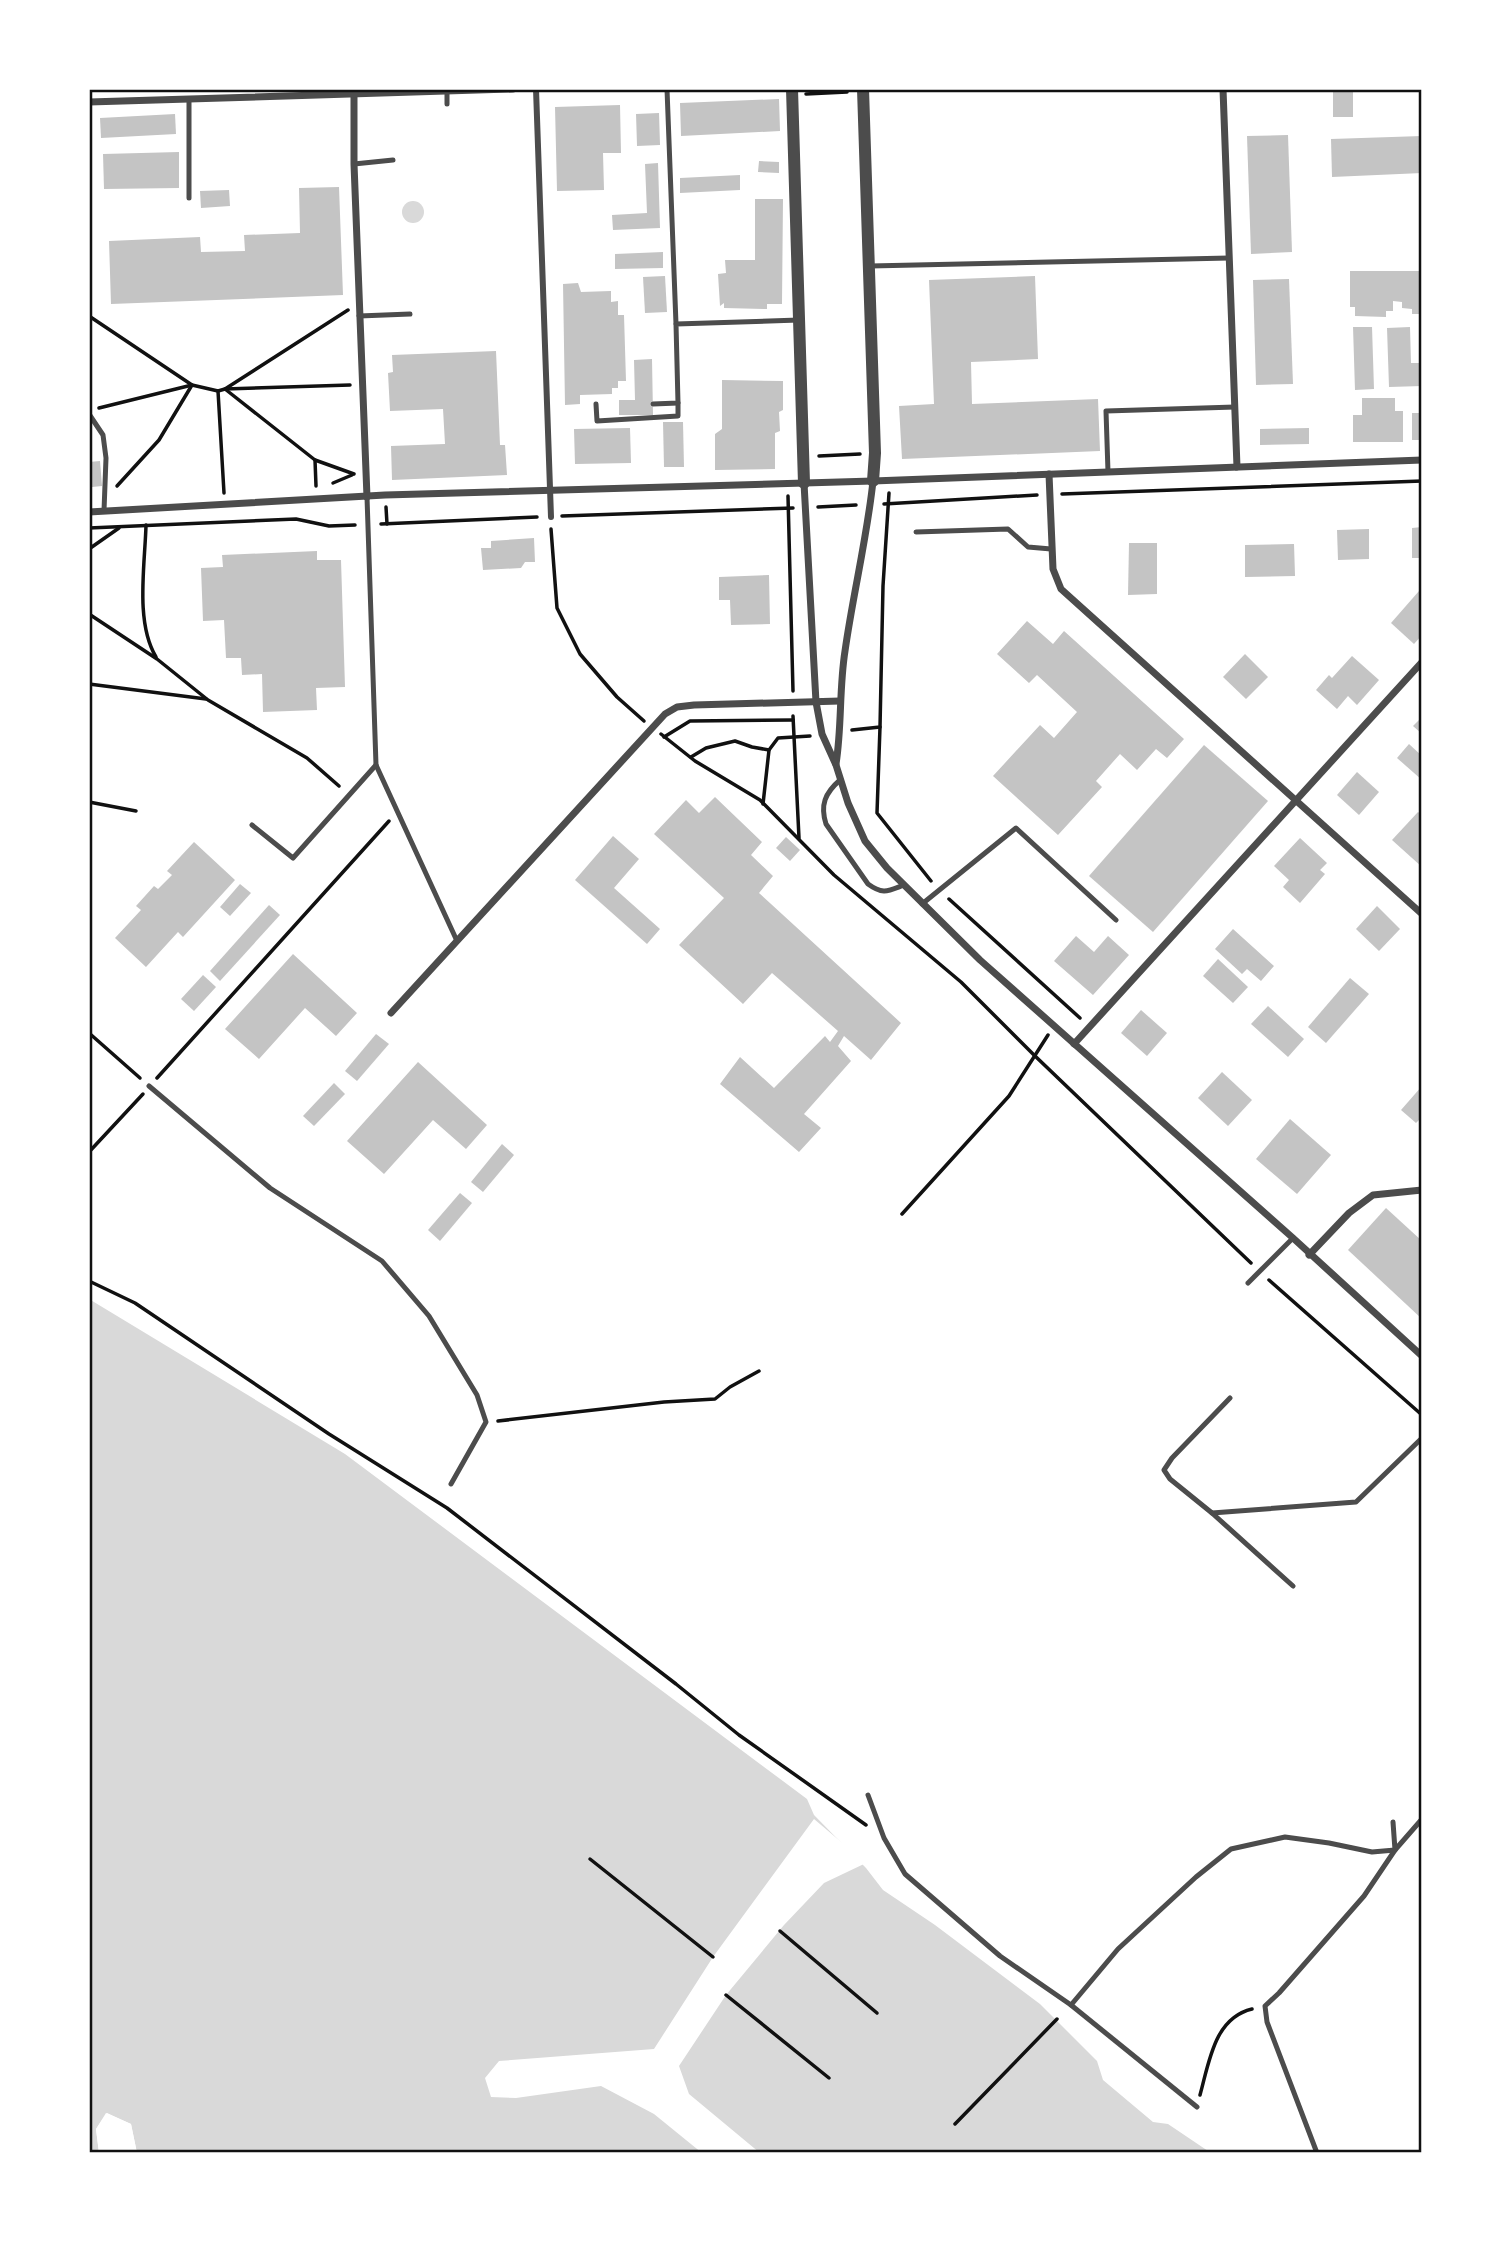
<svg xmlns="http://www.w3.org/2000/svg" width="1511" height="2242" font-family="'PT Sans',sans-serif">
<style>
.water{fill:#d9d9d9}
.pier{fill:#fff}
.building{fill:#c4c4c4}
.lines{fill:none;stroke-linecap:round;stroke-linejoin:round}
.path{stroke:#111;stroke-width:3.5}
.service{stroke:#4c4c4c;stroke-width:5}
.pedestrian{stroke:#4c4c4c;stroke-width:6}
.minor{stroke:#4c4c4c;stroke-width:7}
.tertiary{stroke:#4c4c4c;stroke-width:12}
.neatline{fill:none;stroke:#111;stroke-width:2.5}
</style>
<rect width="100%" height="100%" fill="#fff"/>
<g class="water">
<circle cx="413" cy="212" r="11"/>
<polygon points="89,1299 345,1454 807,1799 814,1815 866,1868 883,1890 935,1925 1040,2004 1097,2061 1103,2080 1153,2122 1168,2124 1211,2153 137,2153 131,2124 107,2113 96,2129 99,2153 89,2153"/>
</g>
<g class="pier">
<polygon points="814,1819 866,1863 824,1883 784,1925 726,1995 679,2066 689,2094 760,2153 702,2153 654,2114 601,2086 516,2098 491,2097 485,2078 499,2061 654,2049 713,1957"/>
<polygon points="106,2113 131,2124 137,2153 134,2153 128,2127 108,2118 100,2130 103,2153 99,2153 96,2129"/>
</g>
<g class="building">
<rect x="1333" y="89" width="20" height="28"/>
<polygon points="779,99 780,131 681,136 680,103"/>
<polygon points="620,105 621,153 603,153 604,190 557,191 555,107"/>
<polygon points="659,113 660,145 637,146 636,114"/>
<polygon points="175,114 176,134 101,138 100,118"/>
<polygon points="1288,135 1292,252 1251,254 1247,136"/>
<polygon points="1422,136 1422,173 1332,177 1331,139"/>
<polygon points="179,152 179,188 104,189 103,154"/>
<polygon points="759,161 779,162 779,173 758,172"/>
<polygon points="658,163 660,228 613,230 612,215 647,213 645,164"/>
<polygon points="740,175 740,190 680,193 680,178"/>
<polygon points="339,187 343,295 111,304 109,241 200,237 201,252 245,251 244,235 300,233 299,188"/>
<polygon points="229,190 230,206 201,208 200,191"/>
<polygon points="755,199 783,199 782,304 767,304 767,309 724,308 724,303 720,306 718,274 726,273 725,260 755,260"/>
<polygon points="663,252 663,268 615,269 615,254"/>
<polygon points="1350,271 1422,271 1422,314 1412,314 1412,309 1402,308 1402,302 1393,301 1393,311 1386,311 1386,317 1355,316 1355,307 1350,307"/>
<polygon points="665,276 667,312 645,313 643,277"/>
<polygon points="1035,276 1038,359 971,362 972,404 1098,399 1100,451 902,459 899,406 934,404 929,280"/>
<polygon points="1289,279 1293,384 1256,385 1253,280"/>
<polygon points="578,283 581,292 611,291 611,302 618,301 618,315 624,315 626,381 618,381 618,388 612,388 612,394 580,395 580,404 565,405 563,284"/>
<polygon points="1353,327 1372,327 1374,389 1355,390"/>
<polygon points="1410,327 1411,363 1422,363 1422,386 1389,387 1387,328"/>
<polygon points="496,351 500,445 505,445 507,475 392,480 391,446 445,444 443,409 390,411 388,373 393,372 392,355"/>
<polygon points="652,359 653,415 619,415 619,400 635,400 634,360"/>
<polygon points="722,380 783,381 783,410 779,412 780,431 775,433 775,469 715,470 715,434 722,429"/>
<polygon points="1362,398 1395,398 1395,411 1403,411 1403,442 1353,442 1353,415 1362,415"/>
<rect x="1412" y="413" width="10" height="27"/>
<polygon points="663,422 683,422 684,467 664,467"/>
<polygon points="630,428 631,463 575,464 574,429"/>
<polygon points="1309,428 1309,444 1260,445 1260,429"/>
<polygon points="100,461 102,486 92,487 92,499 89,499 89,462"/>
<polygon points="1422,527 1422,558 1412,558 1412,528"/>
<polygon points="1369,529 1369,559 1338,560 1337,530"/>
<polygon points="534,538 535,562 525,562 521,568 483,570 481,548 491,548 491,541"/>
<polygon points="1129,543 1157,543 1157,594 1128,595"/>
<polygon points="1294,544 1295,576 1245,577 1245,545"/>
<polygon points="317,551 317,560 341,560 345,687 316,688 317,710 263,712 262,674 242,675 241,658 226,658 224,620 203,621 201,568 223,567 222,555"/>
<polygon points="769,575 770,624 731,625 730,600 719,600 719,577"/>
<polygon points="1419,591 1422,593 1422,635 1414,644 1391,623"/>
<polygon points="1027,621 1053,644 1064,631 1184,739 1167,758 1156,749 1137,770 1120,754 1096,781 1102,787 1058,835 993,776 1040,725 1054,738 1077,712 1037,675 1029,683 997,654"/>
<polygon points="1245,654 1268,677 1246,699 1223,677"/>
<polygon points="1352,656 1379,680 1357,705 1348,696 1337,709 1316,690 1329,675 1332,678"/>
<polygon points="1422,717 1422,734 1413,726"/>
<polygon points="1409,744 1422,756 1422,780 1397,758"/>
<polygon points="1204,745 1268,801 1153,932 1089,876"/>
<polygon points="1357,772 1379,792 1359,815 1337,795"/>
<polygon points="715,797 762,842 751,855 773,876 759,893 901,1023 871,1060 844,1036 838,1046 851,1061 804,1114 821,1128 799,1152 720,1084 740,1057 774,1088 825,1036 830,1042 838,1031 772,973 743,1004 679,945 724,898 654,834 686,800 699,813"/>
<polygon points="1418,812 1422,815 1422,867 1392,840"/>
<polygon points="613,836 639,859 614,888 660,929 647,944 575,880"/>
<polygon points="786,837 800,850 790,861 776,848"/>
<polygon points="1300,838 1327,863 1320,870 1325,874 1300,903 1283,887 1289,880 1274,866"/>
<polygon points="194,842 235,880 183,937 178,932 146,967 115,938 141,910 136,906 154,886 158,889 172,875 167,871"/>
<polygon points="240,884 251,893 230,916 220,907"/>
<polygon points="269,905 280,915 220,981 210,971"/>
<polygon points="1377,906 1400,929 1379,951 1356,929"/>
<polygon points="1233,929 1274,966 1261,981 1247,969 1242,974 1215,949"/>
<polygon points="1076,936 1094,952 1108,936 1129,955 1093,995 1054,961"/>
<polygon points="293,954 357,1013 336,1036 305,1008 259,1059 225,1029"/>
<polygon points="1218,959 1248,987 1233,1003 1203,976"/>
<polygon points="203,975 216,987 194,1011 181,999"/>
<polygon points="1350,978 1369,994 1326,1043 1308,1027"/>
<polygon points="1268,1006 1304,1039 1288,1057 1251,1024"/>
<polygon points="1141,1010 1167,1033 1147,1056 1121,1033"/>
<polygon points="376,1034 389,1044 357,1081 345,1071"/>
<polygon points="418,1062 487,1125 466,1149 433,1120 384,1174 347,1141"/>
<polygon points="1222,1072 1252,1100 1228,1126 1198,1098"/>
<polygon points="334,1083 345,1094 314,1126 303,1116"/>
<polygon points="1422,1086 1422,1117 1416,1123 1401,1110"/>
<polygon points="1290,1119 1331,1155 1297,1194 1256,1159"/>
<polygon points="502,1144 514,1155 483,1192 471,1182"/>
<polygon points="460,1193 472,1203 440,1241 428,1230"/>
<polygon points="1386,1208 1422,1241 1422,1319 1348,1250"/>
</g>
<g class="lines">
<g class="path">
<polyline points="806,94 847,92"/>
<polyline points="348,310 225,389 315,460 354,474"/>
<polyline points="89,316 192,385 159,440 117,486"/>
<polyline points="218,391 224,493"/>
<polyline points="99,408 192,385 218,391 225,389 350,385"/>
<polyline points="819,456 860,454"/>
<polyline points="315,460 316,486"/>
<polyline points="333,483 352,475"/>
<polyline points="1062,494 1422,481"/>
<polyline points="788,496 793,691"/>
<polyline points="884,504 1037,495"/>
<polyline points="386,507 387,524"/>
<polyline points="818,507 856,505"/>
<polyline points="562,516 793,508"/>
<polyline points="381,524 537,517"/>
<path d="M146 525C145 565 135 622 156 657"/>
<polyline points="89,528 296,519 329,526 355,525"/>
<polyline points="551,529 557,608 580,654 617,697 644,721"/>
<polyline points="89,549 119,528"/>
<polyline points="89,614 157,659 208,700 307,758 339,786"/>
<polyline points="89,684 206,699"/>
<polyline points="793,716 799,838"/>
<polyline points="880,727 877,813 931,881"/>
<polyline points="852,730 880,727 883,586 889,493"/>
<polyline points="661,734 695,761 760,800 834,875 961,982 1034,1055 1251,1263"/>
<polyline points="664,737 690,721 793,720"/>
<polyline points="691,757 706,748 735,741 752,747 769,750"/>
<polyline points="89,802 136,811"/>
<polyline points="763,804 769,750 778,738 810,736"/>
<polyline points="949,899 1080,1018"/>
<polyline points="89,1033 140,1078"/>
<polyline points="157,1078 389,821"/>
<polyline points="89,1152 143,1094"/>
<polyline points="902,1214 1009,1096 1048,1035"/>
<polyline points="1269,1280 1422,1415"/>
<polyline points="89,1281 135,1303 329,1434 447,1508 676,1684 739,1735 866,1825"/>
<polyline points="498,1421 664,1402 715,1399 730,1387 759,1371"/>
<polyline points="590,1859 713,1957"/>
<polyline points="780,1931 877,2013"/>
<polyline points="726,1995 829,2078"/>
<path d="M1200 2095C1209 2063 1214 2018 1252 2009"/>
<polyline points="955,2124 1057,2019"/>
</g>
<g class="service">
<polyline points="447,89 447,104"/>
<polyline points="667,89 676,324"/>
<polyline points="189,99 189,198"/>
<polyline points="354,164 393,160"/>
<polyline points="870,266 1229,258"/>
<polyline points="359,316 410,314"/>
<polyline points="596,404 597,421 678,416 678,403"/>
<polyline points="653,404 678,403 676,324 799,320"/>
<polyline points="89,414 103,435 106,458 104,511"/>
<polyline points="1108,472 1106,411 1235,407"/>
<polyline points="367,497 376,765 457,941"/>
<polyline points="916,532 1008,529 1028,547 1051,549"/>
<path d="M840 780C825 793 820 805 826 824L868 884C883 895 888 891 904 885"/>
<polyline points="252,825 293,858 376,765"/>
<polyline points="922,904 1016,828 1116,920"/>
<polyline points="149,1086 270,1188 382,1261 429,1316 477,1395 486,1422 451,1484"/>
<polyline points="1248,1283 1293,1238"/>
<polyline points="1230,1398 1172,1458 1164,1470 1170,1479 1212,1513 1356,1502 1422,1438"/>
<polyline points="1212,1513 1293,1586"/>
<polyline points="868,1795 884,1838 905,1874 1000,1956 1071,2005 1118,1949 1196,1877 1231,1849 1285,1837 1329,1843 1372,1852 1395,1850 1422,1819"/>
<polyline points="1071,2005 1197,2107"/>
<polyline points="1317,2153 1267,2022 1265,2006 1279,1993 1364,1896 1395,1850 1393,1822"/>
</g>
<polyline class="pedestrian" points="536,89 551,517"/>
<g class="minor">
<polyline points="1223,89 1237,467"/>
<polyline points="354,92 354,164 367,497"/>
<polyline points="89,102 513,89"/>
<polyline points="1049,474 1053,569 1061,589 1422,914"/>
<polyline points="804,483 816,702 822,734 836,765 848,803 865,841 887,868 980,960 1293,1238 1422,1356"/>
<polyline points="89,512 385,495 873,481 1422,460"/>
<path d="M836 764C842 726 839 689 845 651 853 594 867 538 873 481"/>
<polyline points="391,1013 665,714 677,707 694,705 840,701"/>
<polyline points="1074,1044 1422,662"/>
<polyline points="1309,1255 1349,1213 1373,1195 1422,1190"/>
</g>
<g class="tertiary">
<polyline points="792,89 804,483"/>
<polyline points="863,89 875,453 873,481"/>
</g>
</g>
<rect width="1511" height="2242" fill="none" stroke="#ffffff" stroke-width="182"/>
<rect x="91" y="91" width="1329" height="2060" class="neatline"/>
</svg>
